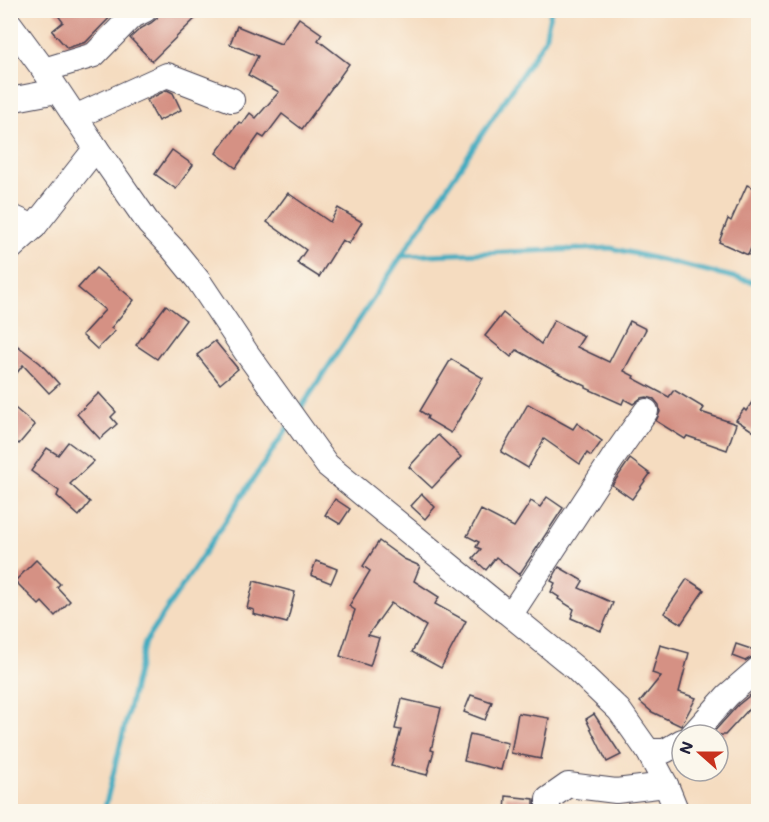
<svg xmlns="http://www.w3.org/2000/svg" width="769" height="822" font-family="Mali,sans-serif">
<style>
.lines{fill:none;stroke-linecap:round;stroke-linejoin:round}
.stream{stroke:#41abc0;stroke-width:5}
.building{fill:#d59184}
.minor-casing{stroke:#423e4f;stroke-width:26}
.minor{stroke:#fff;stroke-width:24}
</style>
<rect width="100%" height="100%" fill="#fbf7ec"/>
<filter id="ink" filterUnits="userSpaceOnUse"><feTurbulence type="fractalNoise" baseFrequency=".0167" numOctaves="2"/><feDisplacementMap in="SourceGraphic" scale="12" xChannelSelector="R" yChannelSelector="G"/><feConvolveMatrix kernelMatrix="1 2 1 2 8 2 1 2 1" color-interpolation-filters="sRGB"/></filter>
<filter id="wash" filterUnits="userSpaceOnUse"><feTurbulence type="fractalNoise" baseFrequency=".008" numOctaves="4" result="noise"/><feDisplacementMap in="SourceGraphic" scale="24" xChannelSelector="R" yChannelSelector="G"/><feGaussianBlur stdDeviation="1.35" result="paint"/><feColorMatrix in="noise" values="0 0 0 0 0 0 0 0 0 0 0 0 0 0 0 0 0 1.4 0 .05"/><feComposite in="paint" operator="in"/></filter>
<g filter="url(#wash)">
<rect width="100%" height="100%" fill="#f5dcc0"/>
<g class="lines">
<g class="stream">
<polyline points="402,256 611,248 758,283"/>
<polyline points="297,414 545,39 551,10"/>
<polyline points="104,812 145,642 290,424"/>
</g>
</g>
<g id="blocks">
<g class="building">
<polygon points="54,10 117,10 86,42 67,48 52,31 63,22"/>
<polygon points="159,10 204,10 152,61 130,38 140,29 151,23 157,18"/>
<polygon points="299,18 322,34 318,40 349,64 302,129 282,114 264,138 259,135 236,168 216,153 239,122 242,124 250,113 256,118 279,92 248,75 258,56 230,44 237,26 281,44"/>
<polygon points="167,90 173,93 181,110 158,121 147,100"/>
<polygon points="172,150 193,165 176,189 155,174"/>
<polygon points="747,185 759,190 759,230 748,255 719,242 728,219 731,221"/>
<polygon points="288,193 330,222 338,208 362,222 349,244 342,240 319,277 297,263 306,250 267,222"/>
<polygon points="96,268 134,300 111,328 115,331 97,349 82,335 105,310 78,288"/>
<polygon points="166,305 186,320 157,359 136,345"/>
<polygon points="503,313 541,344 554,320 584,336 577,347 609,362 630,321 646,329 624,371 634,376 633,378 669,397 674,390 704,408 701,412 736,424 727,450 687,436 685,439 656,421 660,412 659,405 654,399 647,397 641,398 633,404 624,399 622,404 586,388 586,386 560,374 517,350 511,357 485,336"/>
<polygon points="10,340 40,363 59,384 49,393 23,365 10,382"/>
<polygon points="215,341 238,369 220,384 197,355"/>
<polygon points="451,359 483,378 451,433 427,419 428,416 420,411"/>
<polygon points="759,392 759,435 736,420 744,409 746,411"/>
<polygon points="99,393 116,412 111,417 117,424 100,439 77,414"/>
<polygon points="10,404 35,425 19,444 10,437"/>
<polygon points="528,404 573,429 577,423 602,441 591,456 587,453 580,464 544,439 528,468 501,452"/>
<polygon points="438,435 461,457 432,488 409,467"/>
<polygon points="68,442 94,461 70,484 90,502 79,516 57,496 59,491 31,471 47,448 58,455"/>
<polygon points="630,459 650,474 632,499 612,485"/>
<polygon points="422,494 435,507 425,519 411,506"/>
<polygon points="547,497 563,508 519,575 496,557 486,570 473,558 481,549 476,547 479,542 467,536 481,510 514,527 531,501 540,507"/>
<polygon points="335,499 350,509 340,524 325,515"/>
<polygon points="379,541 404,559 420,566 414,581 439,597 435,604 466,621 441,668 412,652 426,626 391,603 368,635 379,638 370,666 340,656 355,610 349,606 370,571 363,566"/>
<polygon points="36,560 60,584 57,587 70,601 55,616 42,602 39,605 15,581"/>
<polygon points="316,561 337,569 331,583 311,575"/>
<polygon points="559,567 583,581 579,588 613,603 601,631 571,618 574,609 558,599 559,597 551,592 555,583 551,581"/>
<polygon points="687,579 704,590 681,624 664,613"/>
<polygon points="254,581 295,592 287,623 253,614 254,610 247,608"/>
<polygon points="736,644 757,651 754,656 745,661 732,656"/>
<polygon points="660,645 689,653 679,692 696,698 681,726 652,712 640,702 661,676 652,673"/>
<polygon points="759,688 759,698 725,735 711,735 738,705"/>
<polygon points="471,695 492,702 485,720 464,712"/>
<polygon points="402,699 441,708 431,750 434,751 427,775 391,766 401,730 395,729"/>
<polygon points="518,713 549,718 541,759 511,753"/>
<polygon points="594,714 621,755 607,762 586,719"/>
<polygon points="470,734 508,743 501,770 464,761"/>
<polygon points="506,796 534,799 534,812 505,812"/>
</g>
</g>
</g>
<g filter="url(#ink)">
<use href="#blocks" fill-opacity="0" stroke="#423e4f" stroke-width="1.5"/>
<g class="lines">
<g class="minor-casing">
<g id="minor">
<polyline points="10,24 44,70 96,148 149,224 172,248 198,280 246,352 327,465 574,667 619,710 648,751 666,785 677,812"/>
<polyline points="44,70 94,55 131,17 145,10"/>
<polyline points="10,98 15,99 57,91"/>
<polyline points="75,117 167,75 232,100"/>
<polyline points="10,216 34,227"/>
<polyline points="10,249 34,227 96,148"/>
<polyline points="505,611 515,608 613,458 646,411"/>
<polyline points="692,735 728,695 758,669"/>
<polyline points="648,751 665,751 682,741"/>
<polyline points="548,812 548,799 568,785 616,791 666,785"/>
</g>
</g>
<use href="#minor" class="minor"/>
</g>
</g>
<rect width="769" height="822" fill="none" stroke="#fbf7ec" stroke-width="36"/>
<g transform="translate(700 753) rotate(291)"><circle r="28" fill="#fbf7ec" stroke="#a4a2a5" stroke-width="1.5"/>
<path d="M0-4.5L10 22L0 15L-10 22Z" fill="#c8321e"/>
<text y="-9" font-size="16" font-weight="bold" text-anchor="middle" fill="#22223b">N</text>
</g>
</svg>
